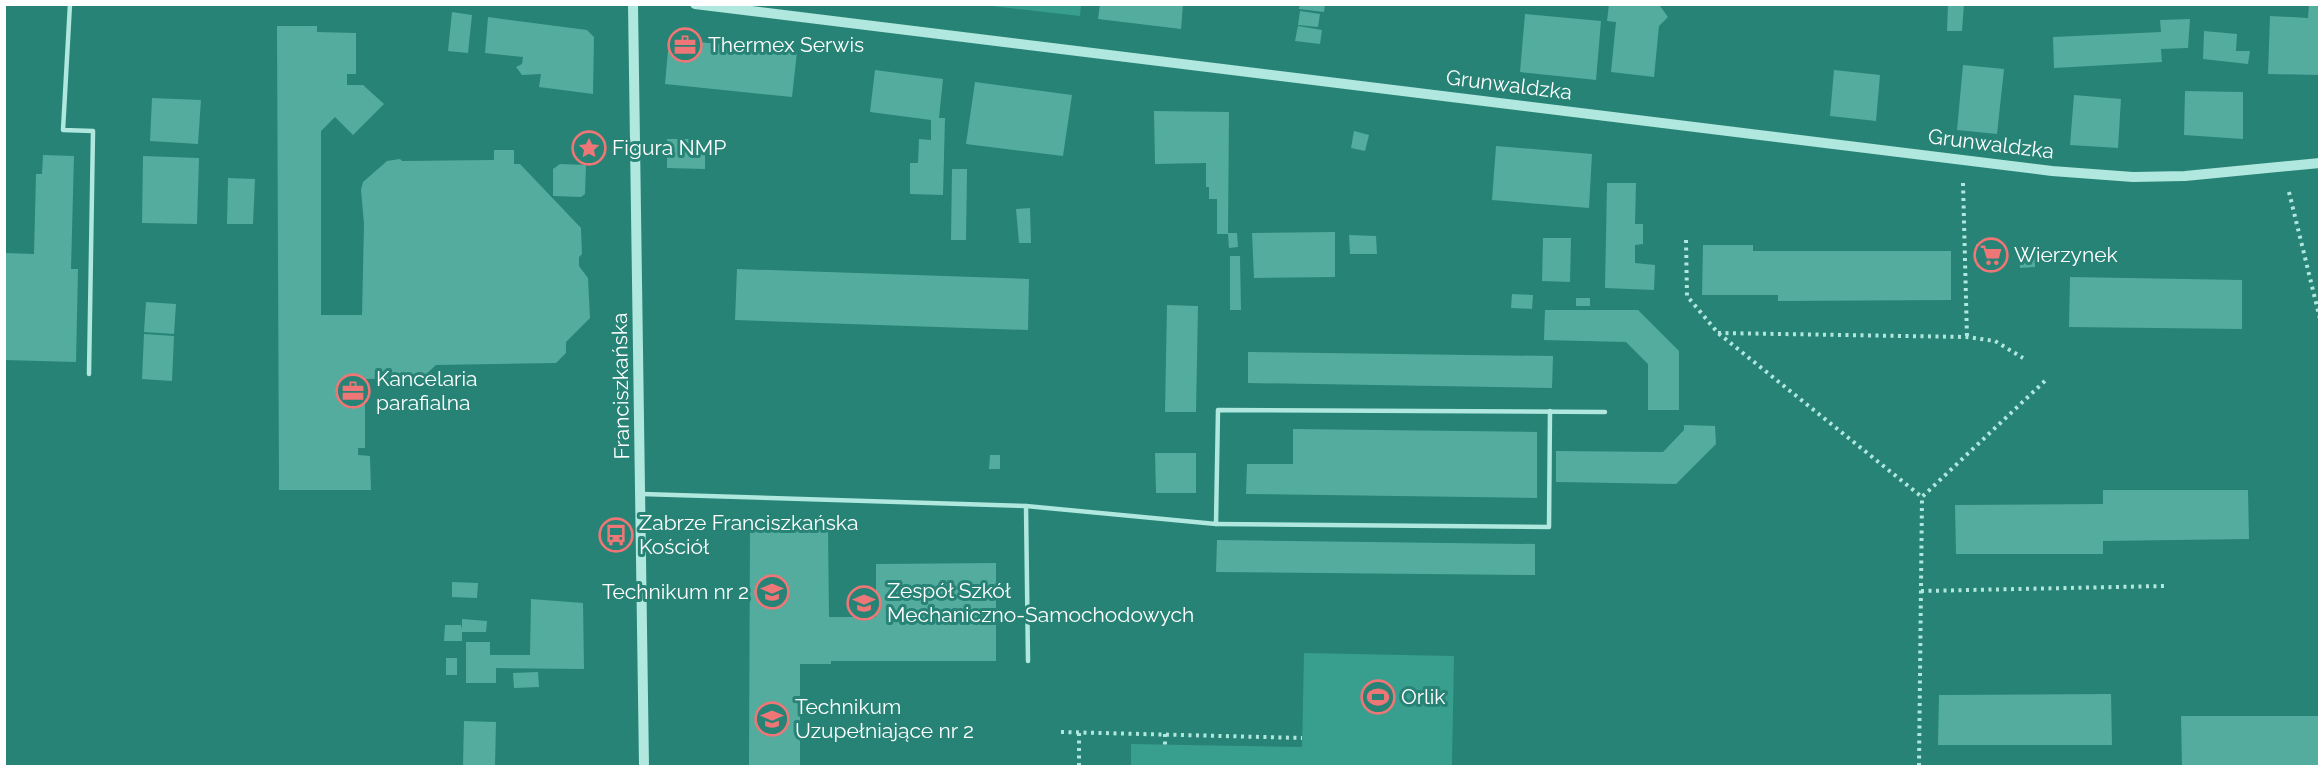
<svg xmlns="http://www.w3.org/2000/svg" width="2324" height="771" font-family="Raleway,sans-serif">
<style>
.green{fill:#389e8d}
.building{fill:#54ac9f}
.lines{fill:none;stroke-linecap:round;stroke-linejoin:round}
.path{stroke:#b0e7de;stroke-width:4;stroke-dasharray:3 4.5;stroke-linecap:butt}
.service{stroke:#b0e7de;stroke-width:4.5}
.tertiary{stroke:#b0e7de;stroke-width:10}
.labels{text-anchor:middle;stroke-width:6;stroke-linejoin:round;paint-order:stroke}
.poi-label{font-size:21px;fill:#fff;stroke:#278375;text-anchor:start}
.street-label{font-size:21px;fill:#fff;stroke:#278375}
</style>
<rect width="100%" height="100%" fill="#278375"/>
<g class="green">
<polygon points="983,5 1081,5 1080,16"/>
<polygon points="1304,653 1454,656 1452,766 1131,766 1131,744 1302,747"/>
</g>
<g class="building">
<polygon points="1100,4 1183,4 1181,29 1098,19"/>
<polygon points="1300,4 1325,4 1324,12 1299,9"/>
<polygon points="1609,4 1652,4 1660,6 1668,17 1659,26 1654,77 1611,72 1616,22 1607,21"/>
<polygon points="1948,4 1964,4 1962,31 1947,31"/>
<polygon points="2309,4 2320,4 2320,75 2268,74 2270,16 2308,18"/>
<polygon points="1300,11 1320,14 1318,27 1298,25"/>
<polygon points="452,12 472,15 468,53 448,51"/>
<polygon points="1525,14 1601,21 1596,80 1520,72"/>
<polygon points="488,17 587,30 594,37 593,94 539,87 541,74 522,75 516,67 522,64 523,57 485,53"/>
<polygon points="2190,19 2188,48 2161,49 2162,62 2054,68 2053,37 2161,32 2160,20"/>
<polygon points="277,26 317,26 317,32 356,33 356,74 347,74 347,85 363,85 384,104 353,135 335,117 321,131 321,315 362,315 364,224 361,190 363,182 387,161 400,159 402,161 494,160 494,150 514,150 514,164 520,164 581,228 582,254 579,257 579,266 588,278 590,318 566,342 566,353 556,363 436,365 422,378 365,379 365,448 358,448 358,455 370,456 371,490 279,490"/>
<polygon points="1298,26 1322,30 1320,44 1295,41"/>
<polygon points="2204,31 2237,34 2236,51 2250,51 2248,64 2203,59"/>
<polygon points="669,39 797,52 792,97 665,84"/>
<polygon points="1963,65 2004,69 1997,134 1957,130"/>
<polygon points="875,70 943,79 939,118 945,118 943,195 910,194 910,163 918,163 919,139 931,140 931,120 870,112"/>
<polygon points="1834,70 1880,75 1876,121 1830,116"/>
<polygon points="975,82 1072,95 1063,156 966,144"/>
<polygon points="2185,91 2243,92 2243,139 2184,135"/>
<polygon points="2074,95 2121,99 2118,148 2070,145"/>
<polygon points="152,98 201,100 198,144 150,141"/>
<polygon points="1154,111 1229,112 1228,233 1237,233 1238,247 1229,248 1228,234 1217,234 1217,199 1209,199 1209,187 1206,187 1206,163 1155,164"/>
<polygon points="1354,131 1369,135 1365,151 1351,148"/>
<polygon points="667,139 693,139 693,152 705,152 705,169 667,168"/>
<polygon points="1496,146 1592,154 1589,208 1492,200"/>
<polygon points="43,155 74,156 71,269 78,269 76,362 4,360 4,253 34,254 36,174 42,174"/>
<polygon points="143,156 199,158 197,224 142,223"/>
<polygon points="560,164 586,165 585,194 581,197 553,196 553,169"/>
<polygon points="952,169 967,169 966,240 951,240"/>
<polygon points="228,178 255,179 253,224 227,224"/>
<polygon points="1607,183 1636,183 1635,224 1643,224 1643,244 1635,245 1635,263 1655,265 1654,290 1605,288"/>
<polygon points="1030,208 1031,243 1019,243 1016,209"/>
<polygon points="1335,232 1335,277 1254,278 1252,233"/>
<polygon points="1349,235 1376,236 1377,254 1350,254"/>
<polygon points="1543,238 1571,238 1570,282 1542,281"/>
<polygon points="1976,244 2004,244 2005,266 1977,267"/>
<polygon points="1703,245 1753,245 1753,251 1951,251 1951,300 1778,301 1778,295 1702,295"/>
<polygon points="2035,246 2035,267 2020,268 2019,247"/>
<polygon points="1230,256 1240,256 1241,310 1230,310"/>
<polygon points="737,269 1029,279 1028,330 735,320"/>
<polygon points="2070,277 2242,280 2242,329 2069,327"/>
<polygon points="1512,294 1533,295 1532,309 1511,308"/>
<rect x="1576" y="298" width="14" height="8"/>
<polygon points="146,302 176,304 174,334 144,332"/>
<polygon points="1167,305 1198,306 1196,412 1165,412"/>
<polygon points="1545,310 1638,310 1679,351 1679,410 1648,410 1648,364 1626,342 1544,340"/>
<polygon points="144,334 174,336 172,381 142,379"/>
<polygon points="1248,352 1553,356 1552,388 1248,383"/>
<polygon points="1684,425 1715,426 1716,444 1676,484 1556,482 1556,451 1663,452 1684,430"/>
<polygon points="1293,429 1537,432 1537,498 1246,494 1247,464 1293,464"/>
<polygon points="1155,453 1196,453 1196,493 1156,493"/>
<polygon points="990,455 1000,455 1000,469 989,469"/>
<polygon points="2103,490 2248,490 2249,539 2103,541 2103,554 1956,554 1955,505 2103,504"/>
<polygon points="750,528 828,528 829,617 876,617 876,564 996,563 996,661 831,661 831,664 800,664 800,766 749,766"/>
<polygon points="1217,540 1535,544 1535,575 1216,572"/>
<polygon points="452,582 478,583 477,598 452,597"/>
<polygon points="531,599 583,603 584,669 496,668 496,683 466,683 466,642 490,642 490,655 530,655"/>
<polygon points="462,619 487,621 486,632 462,632 462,641 444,641 445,625 461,625 462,629"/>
<rect x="446" y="658" width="11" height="17"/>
<polygon points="538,672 539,687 514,688 513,673"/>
<polygon points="2111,694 2112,745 1938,745 1939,695"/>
<polygon points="2181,716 2320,716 2320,766 2182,766"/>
<polygon points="464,721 496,722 495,766 463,766"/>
</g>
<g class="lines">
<g class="path">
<polyline points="1963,183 1967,337"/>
<polyline points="2289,192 2320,319"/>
<polyline points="1686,240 1687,296 1718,333 1922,497"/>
<polyline points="1718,333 1967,337 1995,341 2023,358"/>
<polyline points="1921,591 2164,586"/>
<polyline points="1061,732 1302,738"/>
<polyline points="1165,734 1165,745"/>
<polyline points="1079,766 1079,732"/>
<polyline points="1919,766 1922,497 2048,378"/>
</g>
<g class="service">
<polyline points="70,4 63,130 93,131 89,374"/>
<polyline points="642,494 1026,506 1216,524 1218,410 1605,412"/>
<polyline points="1026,506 1028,661"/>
<polyline points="1216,524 1549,527 1550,411"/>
</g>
<g class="tertiary">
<polyline points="633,4 644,766"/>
<polyline points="695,4 2052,171 2133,177 2185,176 2320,163"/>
</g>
</g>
<defs>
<g id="office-ring" transform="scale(1.725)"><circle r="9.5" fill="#278375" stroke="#ef7676" stroke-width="1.5"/><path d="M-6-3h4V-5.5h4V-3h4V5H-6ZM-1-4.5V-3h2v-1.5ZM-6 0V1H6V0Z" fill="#ef7676"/></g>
<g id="sight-ring" transform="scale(1.725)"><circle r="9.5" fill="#278375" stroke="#ef7676" stroke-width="1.5"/><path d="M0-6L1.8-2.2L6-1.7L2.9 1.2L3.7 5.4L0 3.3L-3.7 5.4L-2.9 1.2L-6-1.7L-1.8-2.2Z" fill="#ef7676"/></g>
<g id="supermarket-ring" transform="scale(1.725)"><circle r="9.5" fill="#278375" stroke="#ef7676" stroke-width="1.5"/><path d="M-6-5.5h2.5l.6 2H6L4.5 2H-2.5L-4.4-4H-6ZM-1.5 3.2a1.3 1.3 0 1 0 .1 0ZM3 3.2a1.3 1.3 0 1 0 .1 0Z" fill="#ef7676"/></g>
<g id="bus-ring" transform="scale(1.725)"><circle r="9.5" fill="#278375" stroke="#ef7676" stroke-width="1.5"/><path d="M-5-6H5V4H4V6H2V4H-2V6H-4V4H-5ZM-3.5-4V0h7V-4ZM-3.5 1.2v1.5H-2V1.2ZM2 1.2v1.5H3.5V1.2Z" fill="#ef7676"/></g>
<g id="school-ring" transform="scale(1.725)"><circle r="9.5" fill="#278375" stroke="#ef7676" stroke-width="1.5"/><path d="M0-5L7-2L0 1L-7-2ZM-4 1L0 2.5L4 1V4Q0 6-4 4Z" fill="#ef7676"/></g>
<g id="stadium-ring" transform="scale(1.725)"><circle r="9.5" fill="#278375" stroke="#ef7676" stroke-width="1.5"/><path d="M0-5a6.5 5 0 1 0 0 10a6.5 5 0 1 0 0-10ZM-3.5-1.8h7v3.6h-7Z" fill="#ef7676"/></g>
</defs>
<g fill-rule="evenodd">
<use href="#office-ring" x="685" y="45"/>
<use href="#sight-ring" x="589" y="148"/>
<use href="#supermarket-ring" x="1991" y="255"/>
<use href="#office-ring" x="353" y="391"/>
<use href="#bus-ring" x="616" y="535"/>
<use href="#school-ring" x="772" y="592"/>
<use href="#school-ring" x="864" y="603"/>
<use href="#stadium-ring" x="1378" y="697"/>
<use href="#school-ring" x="772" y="719"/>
</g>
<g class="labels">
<g class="poi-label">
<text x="708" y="52">Thermex Serwis</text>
<text x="612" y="155">Figura NMP</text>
<text x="2014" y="262">Wierzynek</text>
<text x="376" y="386">Kancelaria<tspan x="376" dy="24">parafialna</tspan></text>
<text x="639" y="530">Zabrze Franciszkańska<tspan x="639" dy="24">Kościół</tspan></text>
<text x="887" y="598">Zespół Szkół<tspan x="887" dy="24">Mechaniczno-Samochodowych</tspan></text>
<text x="749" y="599" text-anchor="end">Technikum nr 2</text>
<text x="1401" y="704">Orlik</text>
<text x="795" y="714">Technikum<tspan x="795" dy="24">Uzupełniające nr 2</tspan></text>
</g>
<g class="street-label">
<text transform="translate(1509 85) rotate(7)" y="7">Grunwaldzka</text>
<text transform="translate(1991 144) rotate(7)" y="7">Grunwaldzka</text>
<text transform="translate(621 386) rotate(-91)" y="7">Franciszkańska</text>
</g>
</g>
<rect width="2324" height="771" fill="none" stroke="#ffffff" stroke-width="12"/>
</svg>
